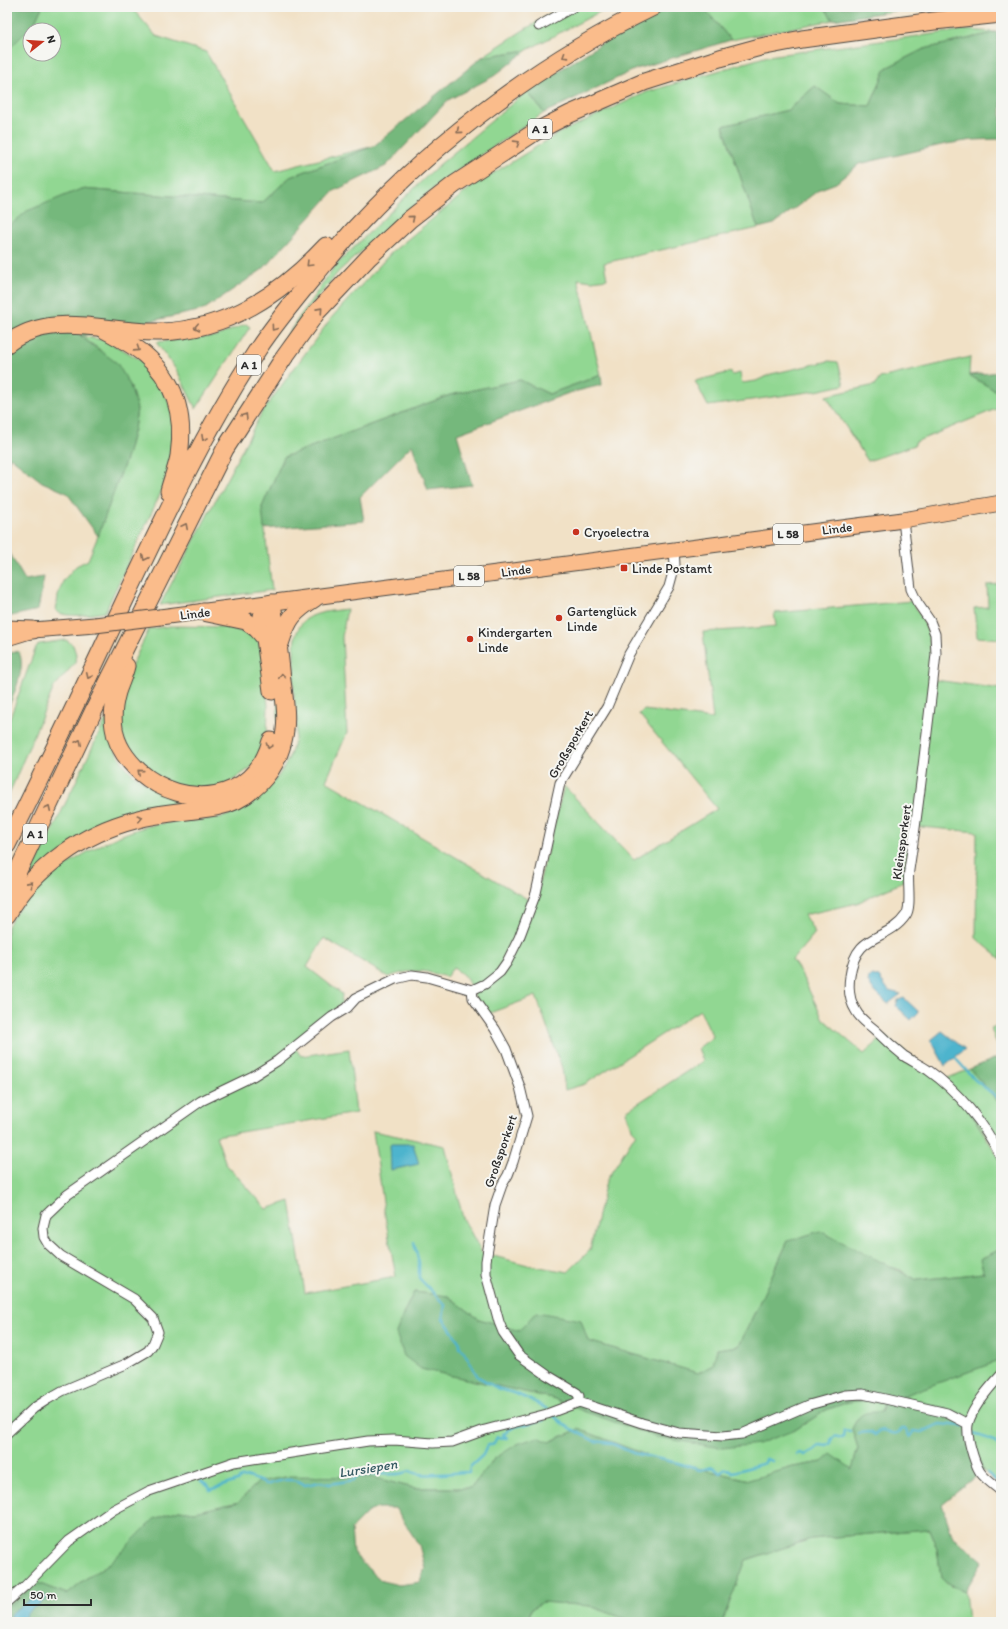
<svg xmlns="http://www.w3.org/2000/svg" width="1008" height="1629" font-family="Itim,sans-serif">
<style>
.green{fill:#91d792;stroke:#5e815e;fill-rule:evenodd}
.forest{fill:#74b87c;stroke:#507254;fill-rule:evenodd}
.water{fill:#4eb4cd;stroke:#3c707c}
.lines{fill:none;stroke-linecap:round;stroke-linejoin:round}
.stream{stroke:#4eb4cd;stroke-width:2.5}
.minor-casing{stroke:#494642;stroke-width:11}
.primary-casing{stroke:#494642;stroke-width:17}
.motorway-casing{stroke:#494642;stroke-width:19}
.minor{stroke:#fff;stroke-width:9}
.primary{stroke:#fabc8b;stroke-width:15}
.motorway{stroke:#fabc8b;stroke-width:17}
.primary-bridge-casing{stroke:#494642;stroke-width:17;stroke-linecap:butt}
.primary-bridge{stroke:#fabc8b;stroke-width:15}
.oneway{stroke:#886c56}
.poi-dot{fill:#c8321e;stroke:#f6f6f2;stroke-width:1.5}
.labels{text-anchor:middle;stroke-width:4;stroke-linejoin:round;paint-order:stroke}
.shield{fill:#f6f6f2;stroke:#686867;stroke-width:1}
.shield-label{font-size:12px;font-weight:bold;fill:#2b2b2b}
.street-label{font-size:13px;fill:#2b2b2b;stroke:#f6f6f2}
.poi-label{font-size:13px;fill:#2b2b2b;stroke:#f6f6f2;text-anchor:start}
.water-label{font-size:14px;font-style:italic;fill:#375b64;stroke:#f6f6f2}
</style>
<rect width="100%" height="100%" fill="#f6f6f2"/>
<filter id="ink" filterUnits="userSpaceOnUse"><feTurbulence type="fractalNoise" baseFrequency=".025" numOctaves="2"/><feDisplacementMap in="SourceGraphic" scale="8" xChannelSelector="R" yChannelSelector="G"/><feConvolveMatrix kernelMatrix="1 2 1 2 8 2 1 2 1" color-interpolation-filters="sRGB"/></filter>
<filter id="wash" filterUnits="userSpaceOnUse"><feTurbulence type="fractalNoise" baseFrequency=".012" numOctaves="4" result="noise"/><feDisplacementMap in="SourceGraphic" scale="16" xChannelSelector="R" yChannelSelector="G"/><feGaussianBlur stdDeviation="0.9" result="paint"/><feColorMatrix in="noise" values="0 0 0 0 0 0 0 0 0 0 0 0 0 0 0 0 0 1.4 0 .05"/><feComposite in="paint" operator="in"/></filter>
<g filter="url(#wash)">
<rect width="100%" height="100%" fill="#f1e1c6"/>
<g class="green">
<path d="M42 7H131L156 36 206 52 275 171 374 146 290 177 262 203 81 189 7 228V51L34 24ZM30 30H54V54H30Z"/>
<polygon points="563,7 609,7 527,50 482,57 522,31"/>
<polygon points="703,7 824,7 833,20 731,40"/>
<polygon points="886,7 921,7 881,13"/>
<polygon points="964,30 997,32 924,49 886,68 870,106 840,104 815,86 788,110 723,126 758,228 604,263 607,279 592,281 578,279 601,375 549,394 520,380 450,395 284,457 262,507 272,590 160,605 262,412 332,317 392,252 474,185 559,133 647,92 768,56"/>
<polygon points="527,91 544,113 442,181 339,271 282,342 334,267 432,171"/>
<polygon points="246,324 250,327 196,409 177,371 156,342 217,336"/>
<path d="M80 336 103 340 122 349 144 362 158 378 175 417 170 462 163 488 105 612C93 614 66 619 56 611L58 596 63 581 76 566 88 560 98 536 127 456 134 429 137 409 130 385 99 349Z"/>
<polygon points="970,357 969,375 1001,394 1001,407 915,442 915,445 868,461 826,396 875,385 880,378"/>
<polygon points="829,361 838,362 844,385 816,391 708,406 695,381 731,372 732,375 740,373 742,383 756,381 771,374"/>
<polygon points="1001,584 1001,639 977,637 974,608 988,607 987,585"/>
<path d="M912 601C932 634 932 641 928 679L1001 689V959L976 938 977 832 910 826 903 882 857 903 804 915 815 933 792 960 799 970 823 1019 864 1054 884 1036 943 1080 970 1069 999 1103 1001 1102V1155L968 1109 998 1156 1001 1163V1249L980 1259 984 1273 917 1280 898 1269 788 1241 739 1346 717 1349 713 1365 698 1373 588 1341 519 1331 479 1319 448 1296 414 1292 405 1310 396 1333 421 1369 552 1398 586 1412 795 1430 826 1410 848 1402 872 1400 884 1403 881 1412 857 1419 852 1429 858 1448 852 1469 822 1462 793 1467 749 1480 654 1458 579 1429 549 1442 494 1459 471 1488H414L371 1477 258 1482 239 1502 195 1512 179 1510 153 1520 110 1563 84 1580 67 1594 37 1583 17 1601 7 1606V928C30 880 108 833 158 824 200 817 227 827 263 794 284 773 297 749 297 719 297 712 295 705 294 698 293 686 294 674 294 662 294 650 293 637 300 626 308 612 332 611 347 609L342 637 347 733 326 781 534 903 564 786 634 860 717 809 639 714 644 710 713 719 703 632 746 629 776 626 774 613ZM324 938 388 977C413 969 421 969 446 977L453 968C472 978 468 988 479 1004 481 1008 485 1011 487 1014L536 996 562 1068 565 1090 585 1084 700 1010 713 1037 698 1048 703 1061 626 1111 632 1129 636 1133 606 1181 590 1250 568 1272 528 1265 482 1253 463 1218 445 1146 373 1131 385 1216 396 1277 305 1293 290 1201 267 1209 226 1164 216 1136 356 1113 349 1049 301 1056 293 1045 341 1004 342 994 307 967Z"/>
<path d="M267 620H271C274 640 276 660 278 680 280 696 283 712 281 728 279 746 274 762 262 775 230 814 174 803 130 817 89 830 56 853 27 883L108 715C109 735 114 753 127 768 134 777 146 784 156 789 169 795 183 801 197 801 231 803 264 779 274 747 284 714 271 656 267 620Z"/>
<polygon points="171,626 228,627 245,633 251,629 262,649 268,706 267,737 256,764 219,790 165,784 125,747 119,732 124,682 149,629"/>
<polygon points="66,640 73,645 76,654 75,663 54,687 7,799 7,726 36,647 39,644"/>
<polygon points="1001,1024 1001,1056 991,1028"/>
<polygon points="1001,1360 1001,1485 990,1477 901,1396"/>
<polygon points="929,1529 937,1549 941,1577 950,1585 965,1591 968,1622 722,1622 746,1560 811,1539"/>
<polygon points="543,1602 590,1606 634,1622 528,1622 531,1609"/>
</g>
<g class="forest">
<polygon points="7,7 42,7 34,24 7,51"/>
<polygon points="671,7 703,7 731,40 636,69 544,113 527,91 618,33"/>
<polygon points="824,7 886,7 881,13 833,20"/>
<polygon points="997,32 1001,82 1001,139 973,140 946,144 859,164 836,183 820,189 774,224 758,228 723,126 788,110 815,86 840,104 870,106 886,68 924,49"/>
<polygon points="527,50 494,76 448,100 386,166 334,191 263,269 203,310 80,336 117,363 130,385 137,409 134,429 127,456 98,536 67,493 42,482 10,457 7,467 7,228 27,211 81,189 262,203 290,177 374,146 482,57"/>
<polygon points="1001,372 1001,394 969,375"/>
<polygon points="601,375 602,385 569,393 457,434 472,485 428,490 412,445 360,497 364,521 264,529 262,507 284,457 450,395 520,380 549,394"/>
<polygon points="7,549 25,580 44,577 38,610 7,617"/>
<path d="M18 651C28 665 13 696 7 711V654Z"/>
<polygon points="1001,1056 1001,1102 999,1103 970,1069"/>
<path d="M820 1231 917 1280 984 1273 980 1259 1001 1249V1360L902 1396 963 1414 971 1425 978 1457 983 1471 942 1504 953 1538 969 1549 983 1561 965 1591 949 1584 941 1577 937 1549 929 1529 811 1539 746 1560 722 1622H634L590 1606 543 1602 531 1609 528 1622H7V1606L17 1601 37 1583 67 1594 84 1580 110 1563 154 1519 179 1510 195 1512 239 1502 258 1482 290 1476 371 1477 414 1488H471L494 1459 517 1444 538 1437 549 1442 579 1429 654 1458 749 1480 793 1467 822 1462 831 1454 852 1469 858 1448 852 1429C860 1412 864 1412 881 1412L884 1403 872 1400 848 1402 826 1410 795 1430 758 1444 722 1448 657 1437 586 1412 552 1398 421 1369 404 1356 396 1333 405 1310 414 1292 448 1296 479 1319 519 1331 536 1312 581 1320 588 1341 698 1373 713 1365 717 1349 739 1346 788 1241ZM378 1508H395L419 1545 425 1568 420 1582 399 1585 382 1581 363 1564 353 1552 351 1529 368 1512Z"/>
</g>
<g class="water">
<polygon points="872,975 879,977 889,991 901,994 888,1004 876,993 868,982 869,977"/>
<polygon points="904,998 919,1012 911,1020 896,1006 898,1000"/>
<polygon points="942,1031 965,1049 945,1066 931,1040"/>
<polygon points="390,1144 413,1144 419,1164 391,1170"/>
<path d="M40 1595 47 1597C43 1603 37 1605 32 1609 24 1615 23 1623 11 1622L10 1615C19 1606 29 1600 40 1595Z"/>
</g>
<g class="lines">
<g class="stream">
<polyline points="955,1058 975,1080 1001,1100"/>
<path d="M414 1243 419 1263V1278L445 1305 443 1318 460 1343V1348L463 1350 478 1377C485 1380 491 1386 500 1389 515 1393 533 1400 547 1409"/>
<polyline points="554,1416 563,1424 594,1441 611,1443 633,1453 678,1463 700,1470 713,1467 720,1473 725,1469 733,1472 737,1471 765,1463 766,1459 772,1461"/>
<path d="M858 1433 870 1432 875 1435C877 1434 878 1431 880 1431 888 1427 893 1440 902 1429H905L910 1437 911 1436 913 1431 922 1432 940 1424 963 1426"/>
<path d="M974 1434C977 1436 979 1435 983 1437 990 1438 996 1443 1001 1448"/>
<path d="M797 1454 801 1453 805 1455 814 1450 820 1445 827 1446 831 1443V1440C837 1433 837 1439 843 1437L844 1430 850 1431"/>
<polyline points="987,1473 1001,1485"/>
<path d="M201 1481 209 1487 210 1490 237 1481 241 1478 249 1477C255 1479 262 1481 266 1485 278 1481 294 1476 305 1485L320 1482 330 1484 354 1480 355 1477C361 1476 368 1474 375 1474 386 1474 399 1476 410 1471 419 1478 456 1472 469 1472L470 1467 483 1455 487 1446 494 1443 497 1437 507 1438 503 1434 507 1432 508 1429H511L514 1427 543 1420"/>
</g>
</g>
</g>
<g filter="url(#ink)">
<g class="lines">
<g class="minor-casing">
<g id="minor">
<polyline points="539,26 573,7"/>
<path d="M903 520 911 589 917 602 930 621 935 634 936 654C928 726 920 798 909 870 907 881 912 906 906 915 887 943 856 930 850 976 848 989 849 1000 856 1011 860 1019 868 1024 875 1030 884 1039 894 1048 904 1056 912 1061 920 1065 928 1070 958 1091 985 1124 1001 1157"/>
<polyline points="472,990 473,998 495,1029 506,1049 520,1087 527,1116 513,1162 508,1175 502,1185 495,1205 486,1261 486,1274 499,1322 503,1332 519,1355 547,1375 577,1393 579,1396 579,1402"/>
<path d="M1001 1375C989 1388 973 1406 968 1424 966 1436 974 1462 980 1472 986 1480 994 1485 1001 1491"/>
<polyline points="7,1433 34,1408 48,1399 62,1391 126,1364 148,1351 153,1344 158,1332 153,1318 134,1299 61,1256 48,1244 44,1237 43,1228 46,1215 67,1195 201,1101 253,1076 277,1061 332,1017 347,1008 356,998 395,979 412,975 427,977 472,990 485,984 500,972 507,962 519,938 536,893 560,783 607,707 629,654 669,587 675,565 674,549"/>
<polyline points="7,1602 25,1586 69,1541 113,1510 149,1491 234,1462 368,1441 394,1440 433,1443 452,1442 485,1430 547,1414 579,1402 642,1423 679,1433 723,1436 742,1434 809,1405 845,1395 863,1394 947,1413 968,1424"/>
</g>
</g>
<g class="primary-casing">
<g id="primary">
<polyline points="160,617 903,520 1001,503"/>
<polyline points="7,638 33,630 95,625"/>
</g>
</g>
<g class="motorway-casing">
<g id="motorway">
<path d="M105 330C118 337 133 345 144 354 176 381 185 416 179 456 177 468 172 479 169 491"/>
<path d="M7 344C52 309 109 334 160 332 228 330 281 294 326 246"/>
<polyline points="203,612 246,621 257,629 265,638"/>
<polyline points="262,616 272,691"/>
<polyline points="7,629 33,630"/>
<path d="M280 644C288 618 293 612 315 598"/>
<path d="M126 666C124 675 120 683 117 692 114 703 112 716 114 728 116 745 127 760 140 772 184 810 254 804 271 741"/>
<path d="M7 845C47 765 85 685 123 604 164 517 205 430 258 349 278 319 302 291 325 263 337 250 348 235 361 222 442 135 546 59 653 7"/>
<polyline points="7,894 94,710 225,449 283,359 317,312 369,257 410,219 455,184 535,132 570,114 644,82 720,58 760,47 802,39 934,21 1001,14"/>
<path d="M7 915C33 868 84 833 135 820 161 812 189 812 216 807 249 801 275 774 283 741 288 722 285 701 282 681 280 655 276 629 272 603"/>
</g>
</g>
<use href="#minor" class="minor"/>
<use href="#primary" class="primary"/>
<use href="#motorway" class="motorway"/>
<g class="primary-bridge-casing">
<polyline id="primary-bridge" points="95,625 160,617"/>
</g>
<use href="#primary-bridge" class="primary-bridge"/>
</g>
<defs><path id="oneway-chevron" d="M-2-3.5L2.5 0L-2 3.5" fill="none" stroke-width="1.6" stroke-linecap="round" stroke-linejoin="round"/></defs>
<g class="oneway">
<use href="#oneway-chevron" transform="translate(565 56) rotate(148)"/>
<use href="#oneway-chevron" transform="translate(459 131) rotate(140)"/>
<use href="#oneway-chevron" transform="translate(517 143) rotate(-32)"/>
<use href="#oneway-chevron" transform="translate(412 218) rotate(-40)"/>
<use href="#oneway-chevron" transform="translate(309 264) rotate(135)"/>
<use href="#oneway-chevron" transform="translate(320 310) rotate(-48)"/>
<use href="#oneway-chevron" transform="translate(197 327) rotate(168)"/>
<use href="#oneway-chevron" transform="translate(274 328) rotate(126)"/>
<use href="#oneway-chevron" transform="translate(137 349) rotate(33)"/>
<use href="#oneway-chevron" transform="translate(245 416) rotate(-58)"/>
<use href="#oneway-chevron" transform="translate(204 438) rotate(119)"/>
<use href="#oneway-chevron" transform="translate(185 526) rotate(-63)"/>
<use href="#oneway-chevron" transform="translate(145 558) rotate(115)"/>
<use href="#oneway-chevron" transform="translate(89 676) rotate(115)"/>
<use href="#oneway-chevron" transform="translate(282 676) rotate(-96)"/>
<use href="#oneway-chevron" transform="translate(79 742) rotate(-64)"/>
<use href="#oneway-chevron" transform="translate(269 746) rotate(108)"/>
<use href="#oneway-chevron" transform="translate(140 772) rotate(-139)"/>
<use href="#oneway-chevron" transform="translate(48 808) rotate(-65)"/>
<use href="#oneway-chevron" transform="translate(140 818) rotate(-13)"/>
<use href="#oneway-chevron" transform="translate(30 884) rotate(-48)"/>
</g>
</g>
<g class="poi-dot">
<circle cx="576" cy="532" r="4"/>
<rect x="620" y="564" width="8" height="8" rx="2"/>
<circle cx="559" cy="618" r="4"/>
<circle cx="470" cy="639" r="4"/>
</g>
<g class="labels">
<g class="shield">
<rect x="528" y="119" width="24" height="20" rx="3"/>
<rect x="237" y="355" width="24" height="20" rx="3"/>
<rect x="773" y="524" width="30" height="20" rx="3"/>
<rect x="454" y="566" width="30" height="20" rx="3"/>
<rect x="23" y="824" width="24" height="20" rx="3"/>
</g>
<g class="shield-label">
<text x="540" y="133">A 1</text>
<text x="249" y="369">A 1</text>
<text x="788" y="538">L 58</text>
<text x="469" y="580">L 58</text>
<text x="35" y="838">A 1</text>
</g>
<g class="street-label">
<text transform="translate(837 528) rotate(-7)" y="5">Linde</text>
<text transform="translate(516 570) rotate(-8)" y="5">Linde</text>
<text transform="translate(195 613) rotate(-7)" y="5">Linde</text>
<text transform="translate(570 744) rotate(-60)" y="5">Großsporkert</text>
<text transform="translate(901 842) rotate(-82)" y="5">Kleinsporkert</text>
<text transform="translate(500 1151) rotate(-71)" y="5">Großsporkert</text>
</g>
<g class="poi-label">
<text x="584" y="537">Cryoelectra</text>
<text x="632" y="573">Linde Postamt</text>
<text x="567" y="616">Gartenglück<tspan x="567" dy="15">Linde</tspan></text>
<text x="478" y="637">Kindergarten<tspan x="478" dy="15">Linde</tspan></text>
</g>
<g class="water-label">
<text transform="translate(368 1468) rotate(-9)" y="5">Lursiepen</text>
</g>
</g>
<rect width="1008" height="1629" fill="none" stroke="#f6f6f2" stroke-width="24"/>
<g transform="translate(42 42) rotate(73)"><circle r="19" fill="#f6f6f2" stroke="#a5a5a2"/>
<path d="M0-3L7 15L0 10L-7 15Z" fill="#c8321e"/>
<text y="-6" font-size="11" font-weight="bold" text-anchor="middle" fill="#2b2b2b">N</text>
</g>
<path d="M24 1599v6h67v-6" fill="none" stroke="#2b2b2b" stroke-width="2"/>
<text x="30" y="1599" font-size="12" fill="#2b2b2b" stroke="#f6f6f2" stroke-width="3" paint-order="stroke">50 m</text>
</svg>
